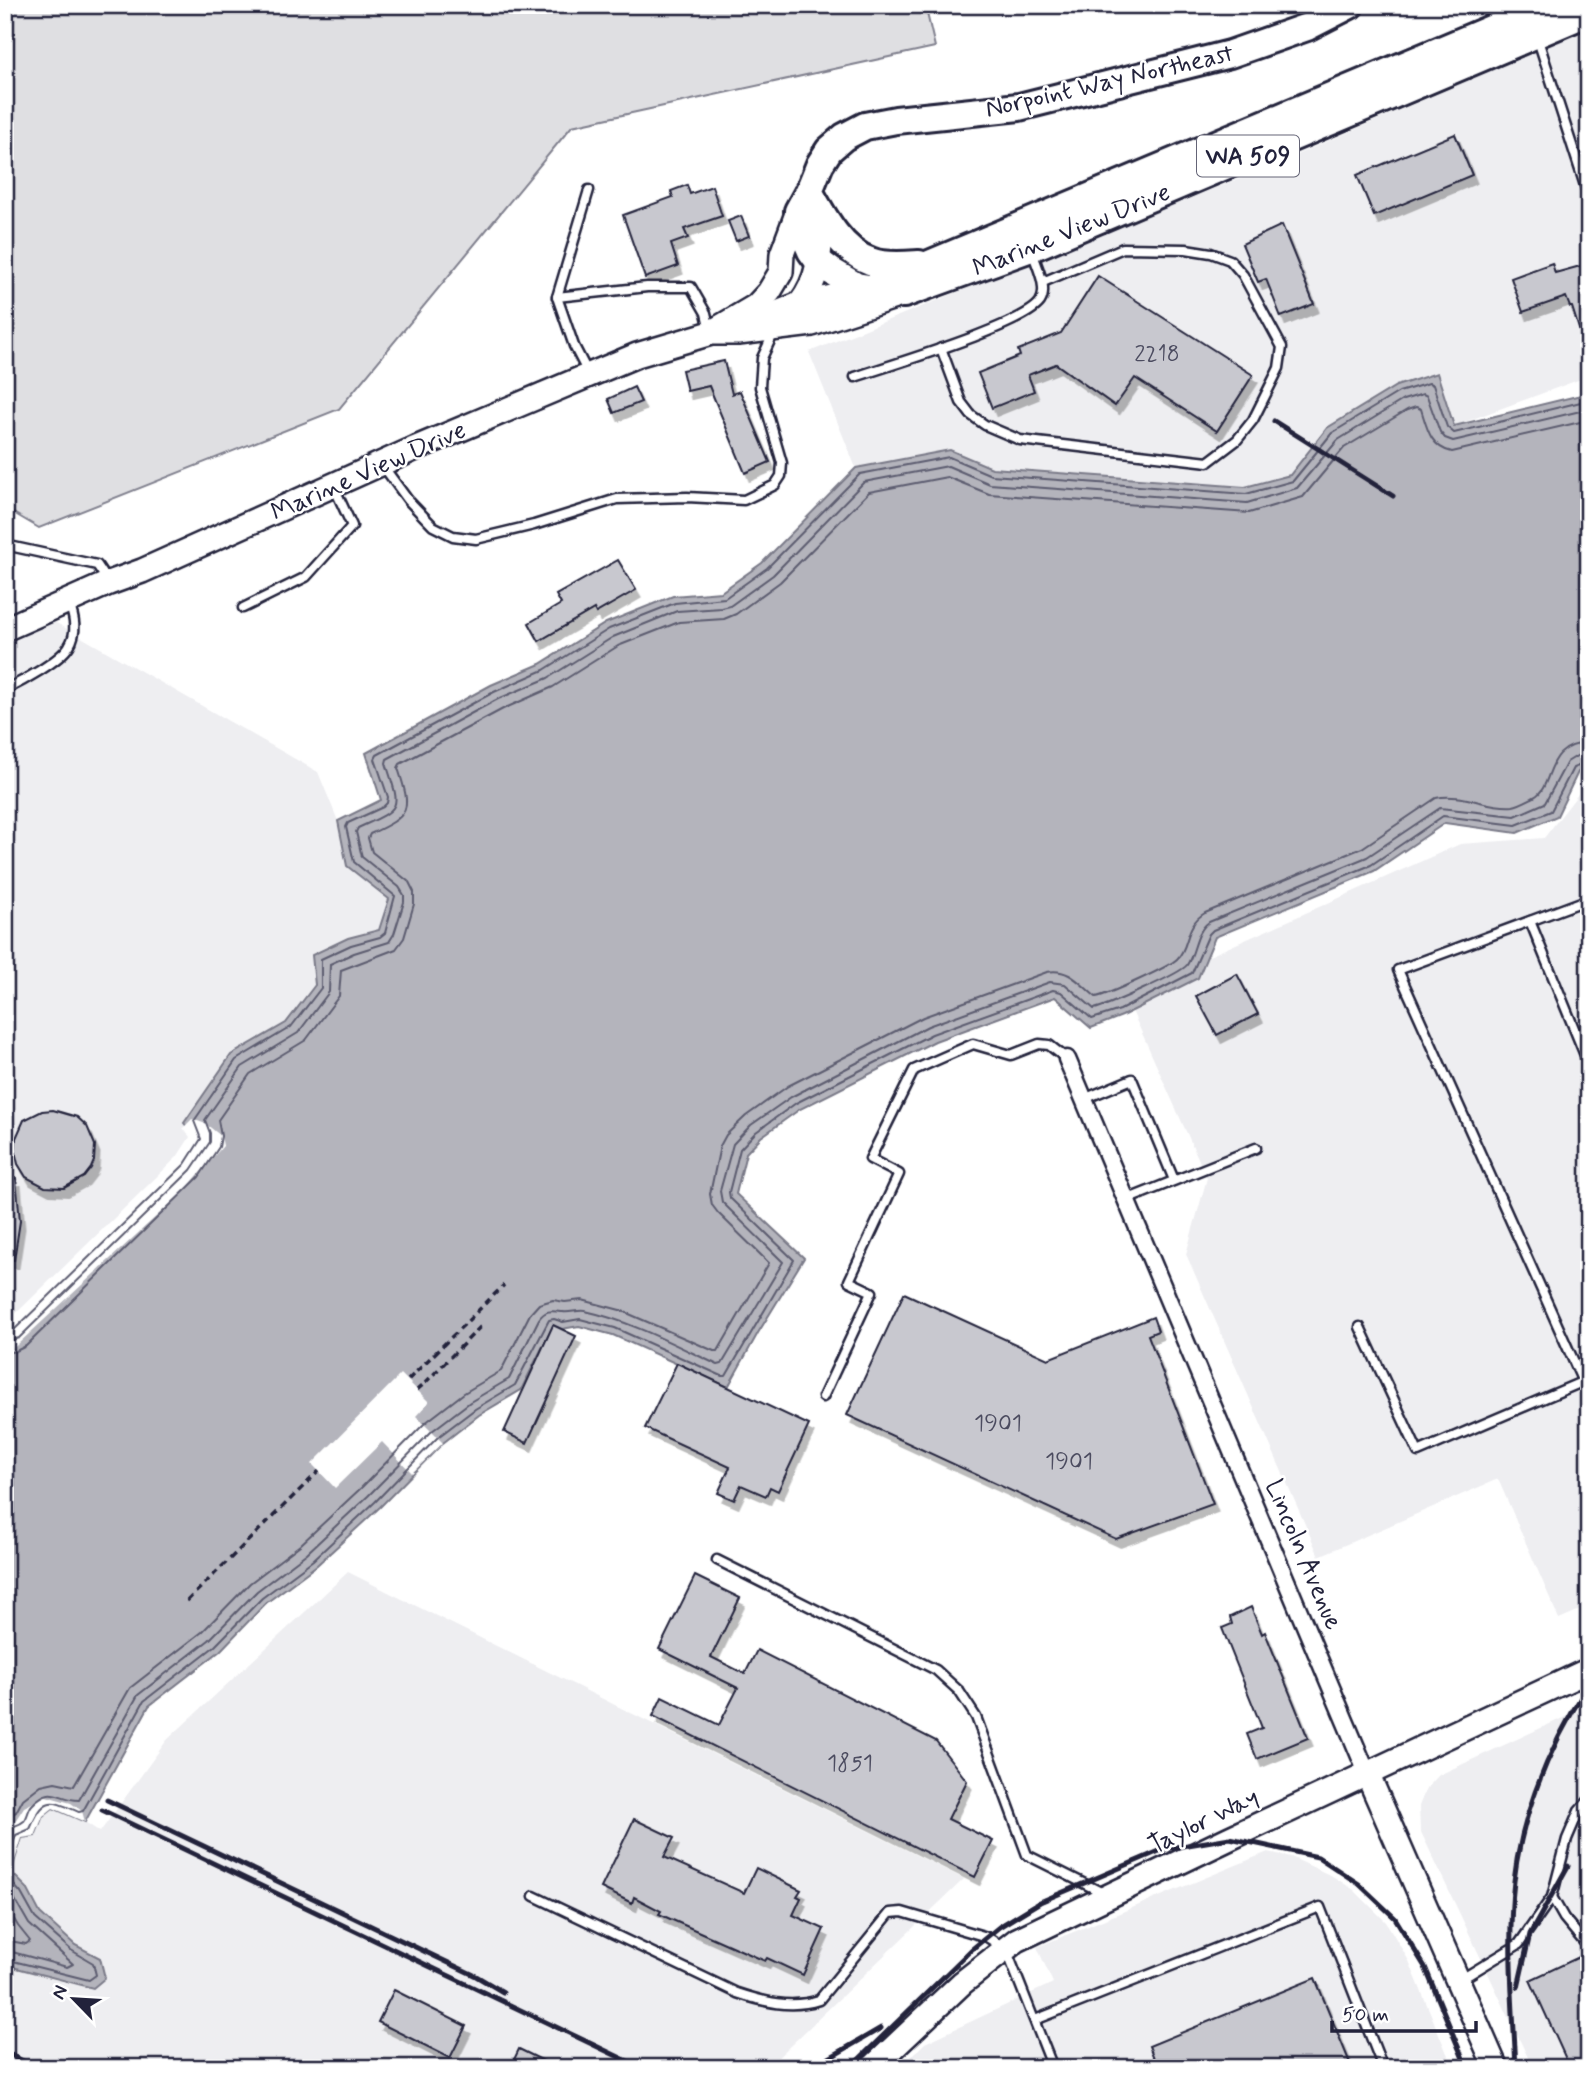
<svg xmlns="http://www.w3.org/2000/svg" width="1594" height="2073" font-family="Mynerve,sans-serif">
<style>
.built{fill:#eeeef1}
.green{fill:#dfdfe2;stroke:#80808e;stroke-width:2}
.water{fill:#b4b4bc;stroke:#7a7a88;stroke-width:2}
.pier{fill:#fff}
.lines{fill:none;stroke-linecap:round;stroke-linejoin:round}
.shore{stroke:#5c5c6f;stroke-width:2}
.building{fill:#c8c8cf;stroke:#22223b;stroke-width:2;filter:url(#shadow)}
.lane-casing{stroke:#22223b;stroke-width:13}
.street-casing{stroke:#22223b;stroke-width:21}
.secondary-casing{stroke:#22223b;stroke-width:28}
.primary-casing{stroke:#22223b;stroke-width:32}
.path{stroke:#22223b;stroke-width:3.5;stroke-dasharray:7 5;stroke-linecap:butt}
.lane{stroke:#fff;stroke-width:8}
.street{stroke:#fff;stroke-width:16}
.secondary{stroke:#fff;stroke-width:23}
.primary{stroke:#fff;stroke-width:26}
.rail{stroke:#22223b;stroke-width:5}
.labels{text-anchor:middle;stroke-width:5;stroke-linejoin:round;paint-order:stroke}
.number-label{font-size:23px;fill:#4c4c60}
.shield{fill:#fff;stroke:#646476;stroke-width:2}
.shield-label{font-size:24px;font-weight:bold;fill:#22223b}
.street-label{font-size:26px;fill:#22223b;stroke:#fff}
</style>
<defs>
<filter id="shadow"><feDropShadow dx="4.5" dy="8" stdDeviation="0" flood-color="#0004"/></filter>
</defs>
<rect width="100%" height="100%" fill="#fff"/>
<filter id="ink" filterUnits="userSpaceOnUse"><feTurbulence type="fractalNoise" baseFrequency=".0143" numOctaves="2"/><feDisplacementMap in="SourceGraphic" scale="14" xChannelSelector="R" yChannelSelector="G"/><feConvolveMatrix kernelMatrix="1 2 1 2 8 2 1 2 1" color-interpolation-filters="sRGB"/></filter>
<g filter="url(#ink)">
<g class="built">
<polygon points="1589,29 1589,376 1454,426 1356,411 1327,428 1290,475 1245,487 992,468 950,450 856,468 809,352 1263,169"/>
<polygon points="53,621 318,772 338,821 347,866 389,899 379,930 348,938 286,1023 231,1055 195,1137 180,1159 5,1329 5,646"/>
<polygon points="1589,780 1589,1606 1559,1619 1498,1479 1319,1556 1186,1254 1207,1178 1132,1011 1198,978 1207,957 1460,844 1544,838"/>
<polygon points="348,1572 964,1879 767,2068 5,2068 5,1965 64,1982 100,1958 75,1945 40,1913 27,1888 11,1872 22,1838 35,1836 43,1816 53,1808 85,1822 100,1832 167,1740"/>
<polygon points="1589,1706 1589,2068 1533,2068 1420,1830 1419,1806 1426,1789 1439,1775"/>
<polygon points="1268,1852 1291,1857 1334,1877 1354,1890 1386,1922 1409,1961 1453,2068 900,2068 925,2043 1053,1983 1037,1947"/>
</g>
<polygon class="green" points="5,5 925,5 935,47 572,126 339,409 39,528 5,508"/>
<polygon class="water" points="1437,373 1454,426 1589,393 1589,768 1578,772 1557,816 1517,833 1445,823 1374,871 1215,937 1198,978 1122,1016 1091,1028 1055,997 935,1041 800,1109 761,1137 746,1153 736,1194 804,1258 758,1333 728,1387 613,1335 579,1326 562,1329 553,1326 521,1390 479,1415 443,1443 380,1507 317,1565 266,1603 220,1651 149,1706 85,1822 53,1808 43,1816 35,1836 22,1838 11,1872 27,1888 40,1913 75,1945 100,1958 105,1978 93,1988 5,1965 5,1329 180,1159 195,1137 184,1123 231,1055 286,1023 315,985 312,955 348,938 379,930 389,899 347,866 338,821 381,800 366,753 491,685 540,664 606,623 673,596 721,592 762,563 856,468 950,450 992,468 1245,487 1290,475 1327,428 1396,386"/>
<g class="pier">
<polygon points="192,1119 206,1124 221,1136 223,1146 186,1189 5,1356 5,1324 177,1157 190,1137 183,1128"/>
<polygon points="401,1374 429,1402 416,1416 443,1443 412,1473 382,1442 335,1488 312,1464"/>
<polygon points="46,1796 71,1803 82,1811 85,1822 53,1808 43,1816 35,1836 22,1838 11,1872 5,1866 5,1840 8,1832 24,1807"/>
</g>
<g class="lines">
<g class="shore">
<polyline points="5,1334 13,1331 185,1164 201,1139 194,1121 236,1060 291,1027 321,988 321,959 351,945 380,937 385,933 395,896 354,862 346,827 348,823 383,807 387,803 388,797 375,759 377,755 494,692 544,670 609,629 675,603 725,598 767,568 860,474 949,457 991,475 1246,494 1293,481 1332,433 1399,392 1429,383 1433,385 1447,427 1454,433 1589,400"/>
<path d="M5 1342 19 1338 191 1170 210 1142V1133L205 1120 242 1067 298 1033 329 992 330 964 354 953 389 942 394 934 404 902V895L399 887 362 857 356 832 358 828C403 807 401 810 386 763L387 759 498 699 548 678 613 637 677 611 722 608 730 606 773 575 864 482 948 466 990 484 1247 503 1297 488 1338 440 1403 400 1423 394 1427 396 1440 432 1445 438 1453 441 1589 409"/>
<path d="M5 1353 16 1351 26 1346 199 1177 219 1147 221 1136 218 1120 250 1074 306 1040 339 996 341 970 396 949 404 938 414 904V892L409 882 372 852 368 838 370 834C411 815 412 811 398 768L400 764 503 709 553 687 618 646 679 622 724 619 736 614 780 582 869 492 947 477 989 494 1249 513 1303 497 1344 448 1407 410 1416 407 1421 409C1427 428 1430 447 1452 452L1589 420"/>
<path d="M5 1818 16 1812 23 1799 41 1785 55 1782 74 1786 130 1688 202 1632 250 1583 300 1545 361 1488 425 1423 464 1393 501 1371 530 1314 539 1304 553 1300 565 1302 582 1300 620 1310 714 1351H718L769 1263 718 1213 712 1205 710 1194 720 1146 726 1135 746 1116 788 1086 923 1017 1047 972C1069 967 1081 985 1096 997 1107 995 1169 967 1177 959 1190 947 1184 925 1205 913L1362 848 1436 798C1461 792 1490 809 1513 806 1519 805 1528 800 1534 797 1555 786 1543 744 1589 743"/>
<path d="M5 1840C11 1821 15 1829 24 1821 28 1817 28 1809 32 1805 52 1783 58 1800 79 1800L138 1695 209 1640 257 1591 307 1553 368 1496 432 1431 470 1402 509 1379 539 1319C546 1309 552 1311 563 1312 570 1313 577 1310 585 1311 631 1321 675 1345 718 1365L722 1364 783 1262 722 1202 720 1191 733 1144 751 1125 791 1097 928 1026 1050 982 1065 984 1094 1009C1107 1006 1180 974 1187 965 1196 951 1195 932 1209 922L1367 857 1440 808 1515 816 1545 803 1567 762 1580 754 1589 753"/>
<path d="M5 1868 16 1835 30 1829C45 1796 49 1799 79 1812L83 1811 144 1701 215 1646 262 1598 313 1560 375 1502 438 1437 475 1409 515 1385 549 1320 554 1319 563 1322 580 1319 615 1328 722 1376H726L794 1260 730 1198 729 1192 740 1149 756 1132 796 1103 932 1034 1053 990 1061 992 1092 1019 1120 1010 1192 973 1209 934 1213 930 1371 865 1443 816 1516 825 1551 811 1573 768 1589 762"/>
<polyline points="5,1875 21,1893 35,1918 71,1950 93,1963 96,1975 89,1980 5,1959"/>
<polyline points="5,1888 14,1898 29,1924 73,1964 67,1967 5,1950"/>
<polyline points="5,1904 18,1926 30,1941 26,1944 5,1940"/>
</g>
</g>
<g class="building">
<polygon points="1455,134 1472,175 1374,216 1357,175"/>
<polygon points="687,185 690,194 712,186 722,216 684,229 688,238 671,244 678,266 645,278 623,215 673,197 671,191"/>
<polygon points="741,216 749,236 736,241 728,221"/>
<polygon points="1282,225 1314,304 1281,317 1266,279 1258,282 1242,244"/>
<polygon points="1552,263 1555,273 1584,265 1589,281 1584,282 1589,297 1589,347 1585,348 1572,307 1570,307 1566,297 1523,312 1511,278"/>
<polygon points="1098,276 1253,375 1217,431 1135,378 1115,406 1056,364 1028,375 1034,391 992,408 978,373 1020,356 1018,350 1061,333"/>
<polygon points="724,361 732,394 740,391 770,462 745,473 709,386 687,391 682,370"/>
<polygon points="634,387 641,402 614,413 608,399"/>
<polygon points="618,560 636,590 596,613 594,609 539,641 529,623 561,604 556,595"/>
<polygon points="1237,974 1258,1014 1217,1035 1196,996"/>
<polygon points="53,1110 77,1117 87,1126 95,1145 94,1161 91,1168 84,1177 64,1188 45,1187 26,1177 18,1164 15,1151 16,1138 24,1120 42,1111"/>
<polygon points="16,1178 20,1221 14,1260 5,1260 5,1179"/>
<polygon points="904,1293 1048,1359 1153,1317 1158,1331 1148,1335 1213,1504 1116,1539 847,1415"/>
<polygon points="553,1325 576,1336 527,1443 504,1432"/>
<polygon points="677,1363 809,1425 778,1491 770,1487 766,1496 741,1485 734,1500 718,1493 730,1467 645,1428"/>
<polygon points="695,1576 740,1598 711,1657 745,1674 757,1650 936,1741 967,1781 948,1819 993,1841 975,1877 653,1716 662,1697 719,1725 738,1688 659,1649"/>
<polygon points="1251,1607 1262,1634 1265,1632 1308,1738 1257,1759 1247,1734 1262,1728 1222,1628 1232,1624 1230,1617"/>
<polygon points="634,1819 674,1838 664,1857 744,1893 756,1868 801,1890 797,1896 801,1898 793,1915 824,1929 803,1975 767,1958 765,1961 659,1914 661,1911 634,1897 632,1903 601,1888"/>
<polygon points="1579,1957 1589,1977 1589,2068 1570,2068 1530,1980"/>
<polygon points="1315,1978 1352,2068 1158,2068 1149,2046"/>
<polygon points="394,1990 466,2026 450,2058 378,2022"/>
<polygon points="519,2049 558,2068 510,2068"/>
</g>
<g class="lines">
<g class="lane-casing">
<g id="lane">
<polyline points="1537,37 1589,198"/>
<polyline points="557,297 647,287 691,287 706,313 710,330"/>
<polyline points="941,348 961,402 971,415 985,425 1020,440 1208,462 1237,440 1253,420 1279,368 1282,347 1243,275 1230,260 1211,253 1186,249 1123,248 1043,282"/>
<polyline points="588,373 574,346 557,297 589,190"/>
<path d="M855 377C890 365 1023 326 1040 302 1049 288 1036 265 1032 251"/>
<polyline points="383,466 408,500 433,526 453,536 476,539 534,525 617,499 687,497 744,500 775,485 781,476 782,463 760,387 762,358 774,332"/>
<polyline points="5,545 97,565 107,580"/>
<polyline points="243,608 306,577 352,526 334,487"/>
<path d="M5 690C21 682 60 661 69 646 78 632 74 617 69 603"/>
<polyline points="1530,921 1589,1065"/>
<polyline points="1084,1099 1132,1079 1174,1180"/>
<polyline points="1126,1200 1256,1148"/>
<polyline points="1360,1327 1418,1452 1589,1379"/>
<polyline points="1583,1382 1398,970 1589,899"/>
<polyline points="823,1397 872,1292 849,1281 899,1174 870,1159 914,1070 973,1044 1011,1055 1039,1044 1049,1045 1067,1059"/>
<polyline points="717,1560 936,1670 959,1691 976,1717 1027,1855 1103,1893"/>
<path d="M534 1896 737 1993C764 2002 791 2009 819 2000L890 1913 902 1912 987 1937 1006 1949 1053 2068"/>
<polyline points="1552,1897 1564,1918 1589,1948"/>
<polyline points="1460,1980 1519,1944 1552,1897 1567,1839 1579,1811 1589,1800"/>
<polyline points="1035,2020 1320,1907 1383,2068"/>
</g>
</g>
<g class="street-casing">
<polyline id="street" points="1067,1059 1367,1773"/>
</g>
<g class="secondary-casing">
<g id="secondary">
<path d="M800 304C822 275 820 249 821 214"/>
<polyline points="755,322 800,304 869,289"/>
<polyline points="712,332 756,306 769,292 781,272 782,254 798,211"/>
<polyline points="5,629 109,583 142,571 416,448 637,355 711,333 738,333 812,324 904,294"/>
<polyline points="1367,1773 1496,2068"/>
<polyline points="872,2068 962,1983 1017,1940 1230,1838 1589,1670"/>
</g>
</g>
<g class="primary-casing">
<g id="primary">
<polyline points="1350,5 1307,27 1230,54 1019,107 896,120 865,126 844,137 829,150 820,164 809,191 798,211 800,226 811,251 819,262 831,271 856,286 904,294 1031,248 1589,12"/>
<path d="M809 191C823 216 841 251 870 261 884 267 904 265 919 264"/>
<polyline points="872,288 1548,5"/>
</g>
</g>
<g class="path">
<polyline points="408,1380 504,1285"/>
<polyline points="425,1383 482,1325"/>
<polyline points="417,1390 426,1382"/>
<polyline points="187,1601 319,1471"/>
</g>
<use href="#lane" class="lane"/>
<use href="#street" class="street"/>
<use href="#secondary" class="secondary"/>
<use href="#primary" class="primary"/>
<g class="rail">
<polyline points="1274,421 1393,496"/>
<polyline points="107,1800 476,1976 503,1992"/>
<polyline points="102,1810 642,2068"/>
<polyline points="1518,1987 1530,1934 1568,1866"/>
<polyline points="5,2052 37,2068"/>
<polyline points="812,2068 881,2028"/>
<polyline points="850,2068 971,1950 999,1927 1040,1902 1164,1849 1230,1838 1318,1857 1359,1884 1395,1918 1425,1967 1467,2068"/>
<path d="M1516 2068C1513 2006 1507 1943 1514 1881 1522 1810 1551 1744 1589 1684"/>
</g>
</g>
</g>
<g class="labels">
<g class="number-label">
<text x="1157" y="361">2218</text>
<text x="998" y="1430">1901</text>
<text x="1069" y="1468">1901</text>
<text x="850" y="1770">1851</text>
</g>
<rect class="shield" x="1197" y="135.5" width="102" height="41" rx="5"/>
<g class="shield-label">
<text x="1248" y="164">WA 509</text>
</g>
<g class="street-label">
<text transform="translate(1109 80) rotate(-13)" y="9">Norpoint Way Northeast</text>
<text transform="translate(1071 229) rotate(-22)" y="9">Marine View Drive</text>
<text transform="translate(368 470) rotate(-24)" y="9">Marine View Drive</text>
<text transform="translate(1305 1554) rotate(67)" y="9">Lincoln Avenue</text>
<text transform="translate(1203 1820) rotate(-26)" y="9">Taylor Way</text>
</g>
</g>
<rect width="1594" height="2073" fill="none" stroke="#fff" stroke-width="28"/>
<rect x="14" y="14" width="1566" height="2045" fill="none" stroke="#22223b" stroke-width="2.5" filter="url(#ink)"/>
<g transform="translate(74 1999) rotate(295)" stroke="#ffffff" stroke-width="5" paint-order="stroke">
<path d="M0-5L12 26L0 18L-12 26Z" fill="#22223b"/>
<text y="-10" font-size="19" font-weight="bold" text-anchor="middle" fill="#22223b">N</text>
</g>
<path d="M1332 2021v10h144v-10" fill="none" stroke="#22223b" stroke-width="3.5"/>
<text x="1342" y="2021" font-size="21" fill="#22223b" stroke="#ffffff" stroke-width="5" paint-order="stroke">50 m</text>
</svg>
